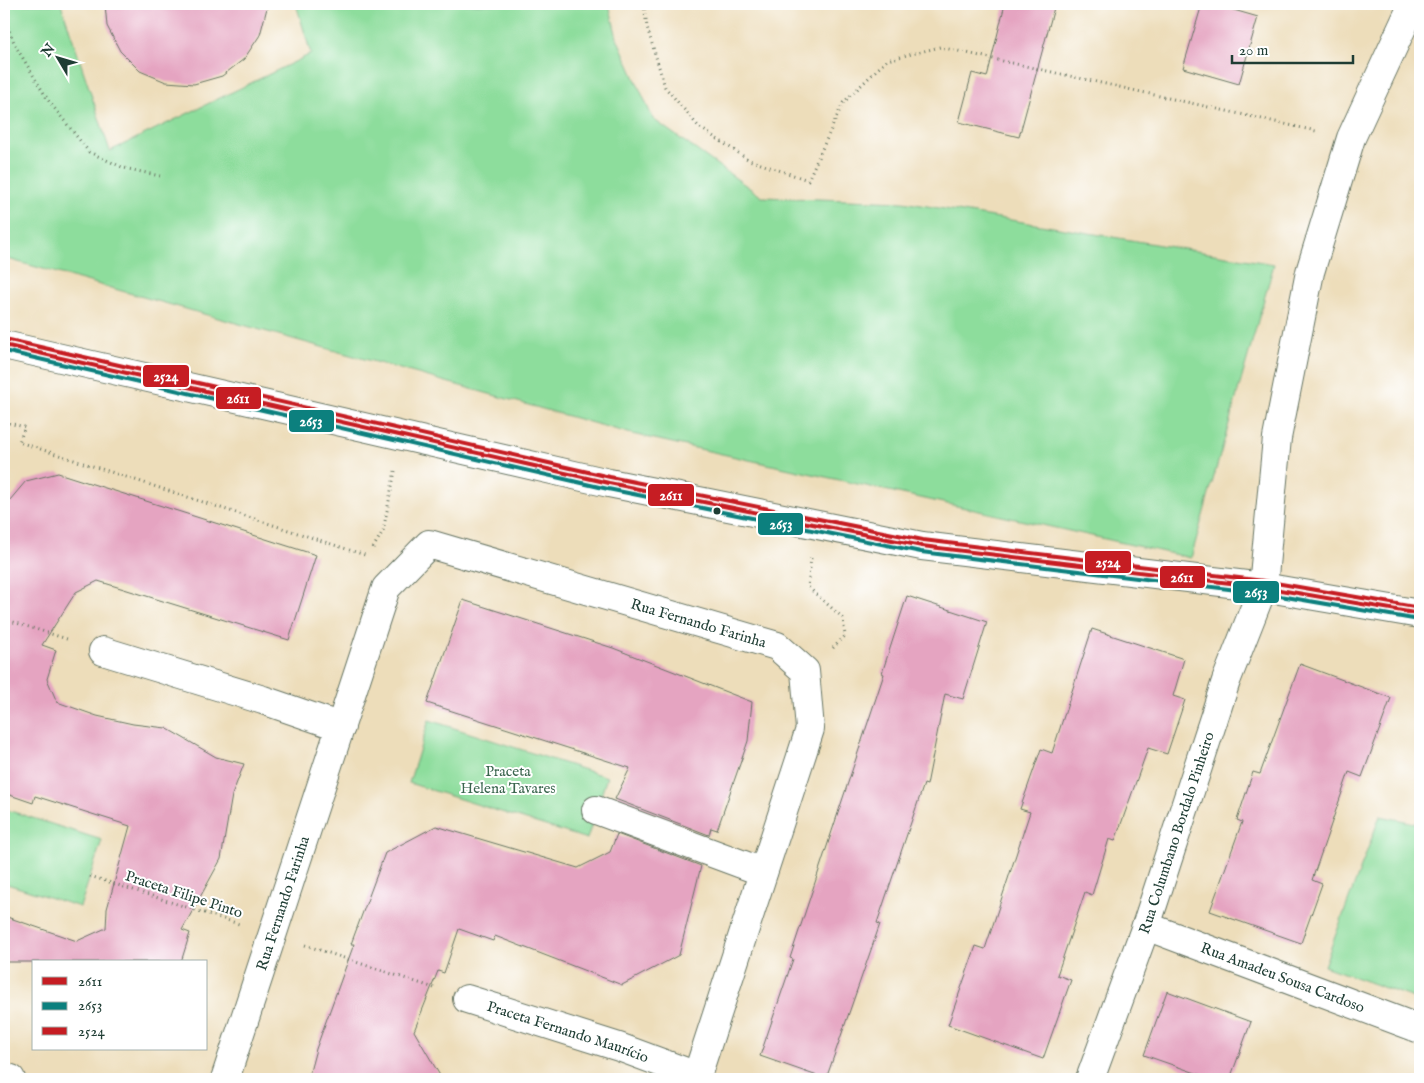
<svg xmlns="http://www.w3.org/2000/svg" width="1424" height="1083" font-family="'IM FELL English',serif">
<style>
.green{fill:#8ddd9c;stroke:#568d68}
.building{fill:#e5a4c1}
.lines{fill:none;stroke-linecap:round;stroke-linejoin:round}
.minor-casing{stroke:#677563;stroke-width:30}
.path{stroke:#677563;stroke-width:3;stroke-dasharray:1 4;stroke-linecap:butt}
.minor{stroke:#fff;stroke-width:28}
.bus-1-casing{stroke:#fff;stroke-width:8}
.bus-2-casing{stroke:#fff;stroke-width:8}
.bus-3-casing{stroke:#fff;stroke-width:8}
.bus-1{stroke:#c61d23;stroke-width:4}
.bus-2{stroke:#0c807e;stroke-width:4}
.bus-3{stroke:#c61d23;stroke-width:4}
.bus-dot{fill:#1f3d34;stroke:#fff;stroke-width:2}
.labels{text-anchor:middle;stroke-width:4;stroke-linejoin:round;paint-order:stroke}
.street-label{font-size:15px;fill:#1f3d34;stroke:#fff}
.park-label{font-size:15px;fill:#3a654e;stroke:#fff}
.line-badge{stroke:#fff;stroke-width:2}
.badge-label{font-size:14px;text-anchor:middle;font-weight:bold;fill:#fff}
</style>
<rect width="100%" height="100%" fill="#fff"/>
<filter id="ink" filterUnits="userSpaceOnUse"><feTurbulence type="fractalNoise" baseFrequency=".02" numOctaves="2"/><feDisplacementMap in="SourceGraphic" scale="10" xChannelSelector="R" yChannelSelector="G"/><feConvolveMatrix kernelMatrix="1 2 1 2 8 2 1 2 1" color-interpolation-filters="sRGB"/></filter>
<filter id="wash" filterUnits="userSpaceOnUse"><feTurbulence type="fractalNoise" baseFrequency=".0096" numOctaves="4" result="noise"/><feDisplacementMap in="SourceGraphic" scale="20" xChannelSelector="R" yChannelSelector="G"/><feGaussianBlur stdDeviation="1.12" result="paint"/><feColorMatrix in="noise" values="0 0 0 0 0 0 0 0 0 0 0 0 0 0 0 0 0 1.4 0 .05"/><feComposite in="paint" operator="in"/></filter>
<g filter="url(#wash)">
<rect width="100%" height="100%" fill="#edddba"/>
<g class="green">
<polygon points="4,4 61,4 110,151 311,54 296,4 609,4 617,38 653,119 762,197 903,202 1274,264 1191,558 632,434 4,258"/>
<polygon points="429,720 607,777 587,839 409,783"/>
<polygon points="4,809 102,840 80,907 4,883"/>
<polygon points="1380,816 1420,824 1420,979 1413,998 1324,966"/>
</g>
<g id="blocks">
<g class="building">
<polygon points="105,4 268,4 260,35 244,59 222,76 194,84 166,82 140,71 120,51 107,26"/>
<polygon points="1005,4 1055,4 1019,137 959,122 972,73 987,77"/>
<polygon points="1202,4 1213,4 1258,17 1239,84 1183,68"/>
<polygon points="58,473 316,555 289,640 98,581 76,592 42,645 56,650 47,679 57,702 97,716 133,724 166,728 216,757 244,764 232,795 221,859 182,930 190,933 181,962 4,962 4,916 77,941 106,928 107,909 130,826 35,796 33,803 4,793 4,507 26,481"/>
<polygon points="907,596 987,622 963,699 945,694 927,785 924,784 877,923 880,924 826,1079 760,1056 793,959 790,958 884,674 882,673"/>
<polygon points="463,600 613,648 752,702 748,741 717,830 711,828 709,835 615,799 630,768 427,703"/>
<polygon points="1092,629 1184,659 1173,696 1185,700 1167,754 1148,748 1115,841 1109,839 1092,895 1085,892 1057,975 1071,980 1043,1059 948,1025 976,946 985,949 1030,812 1020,809 1041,749 1052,753"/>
<polygon points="1300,664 1391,698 1362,777 1349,772 1312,880 1322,884 1301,943 1210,911 1242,822 1237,820 1253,772 1260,774"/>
<polygon points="436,826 578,868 610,852 617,834 701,866 679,955 622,985 495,936 493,941 459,929 444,973 438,971 414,1031 442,1079 308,1079 316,1049 354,944 351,944 385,853"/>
<polygon points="1167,991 1251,1022 1230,1079 1213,1079 1144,1055"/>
</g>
</g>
</g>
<g filter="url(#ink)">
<use href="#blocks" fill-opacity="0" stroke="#677563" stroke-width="1"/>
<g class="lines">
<g class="minor-casing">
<g id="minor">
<polyline points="4,345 609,483 922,546 1263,587 1420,614"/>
<polyline points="103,651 263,700 341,727"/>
<polyline points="596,810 763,872"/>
<path id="s1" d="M1146 926 1420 1029"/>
<path id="s2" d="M467 999 619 1047 697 1076"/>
<polyline points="4,1077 11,1079"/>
<path id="s3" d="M225 1079 386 588 429 544 777 646 805 671 810 729 696 1079"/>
<path id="s4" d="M1090 1079 1146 926 1226 681 1263 587 1277 438 1310 272 1351 138 1413 4"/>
</g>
</g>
<g class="path">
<polyline points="644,4 647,27 665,87 699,127 749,160 808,180 843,103 887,60 940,47 1316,131"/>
<polyline points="4,17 15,45 48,100 89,152 124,168 160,176"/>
<polyline points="4,422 25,427 19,442 368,556"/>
<polyline points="373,548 383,531 395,471"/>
<polyline points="811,558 808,587 843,618 845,636 831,650"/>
<polyline points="4,619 70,640"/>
<polyline points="90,876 239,924"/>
<polyline points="305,945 434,988"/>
</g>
<use href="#minor" class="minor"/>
<g class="bus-1-casing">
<polyline id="bus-1" points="4,345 609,483 922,546 1263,587 1420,614"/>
</g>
<g class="bus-2-casing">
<polyline id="bus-2" points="4,351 608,489 921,552 1262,593 1419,620"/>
</g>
<g class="bus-3-casing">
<polyline id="bus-3" points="5,339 610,477 923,540 1264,581 1420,608"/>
</g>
<use href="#bus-1" class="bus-1"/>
<use href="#bus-2" class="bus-2"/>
<use href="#bus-3" class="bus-3"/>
</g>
</g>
<circle class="bus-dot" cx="717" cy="511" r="4.5"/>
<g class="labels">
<g class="street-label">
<text dy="5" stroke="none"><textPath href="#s3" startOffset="859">Rua Fernando Farinha</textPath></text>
<text dy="5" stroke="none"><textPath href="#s4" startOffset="261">Rua Columbano Bordalo Pinheiro</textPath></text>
<text transform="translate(184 894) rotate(18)" y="5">Praceta Filipe Pinto</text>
<text dy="5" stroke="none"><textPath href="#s3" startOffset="185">Rua Fernando Farinha</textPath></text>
<text dy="5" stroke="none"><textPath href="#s1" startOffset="146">Rua Amadeu Sousa Cardoso</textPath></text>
<text dy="5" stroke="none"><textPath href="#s2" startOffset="106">Praceta Fernando Maurício</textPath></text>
</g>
<g class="park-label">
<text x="508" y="776">Praceta<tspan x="508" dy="17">Helena Tavares</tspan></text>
</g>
</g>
<g class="line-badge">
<rect x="142" y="364" width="48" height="24" rx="5" fill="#c61d23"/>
<rect x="215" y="386" width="47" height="24" rx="5" fill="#c61d23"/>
<rect x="288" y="409" width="47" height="24" rx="5" fill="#0c807e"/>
<rect x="647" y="483" width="48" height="24" rx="5" fill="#c61d23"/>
<rect x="757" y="512" width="47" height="24" rx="5" fill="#0c807e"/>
<rect x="1084" y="550" width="48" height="24" rx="5" fill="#c61d23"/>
<rect x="1159" y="565" width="47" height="24" rx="5" fill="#c61d23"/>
<rect x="1232" y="580" width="48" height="24" rx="5" fill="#0c807e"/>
</g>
<g class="badge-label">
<text x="166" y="381">2524</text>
<text x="238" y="403">2611</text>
<text x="311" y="426">2653</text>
<text x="671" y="500">2611</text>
<text x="781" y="529">2653</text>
<text x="1108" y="567">2524</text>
<text x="1182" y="582">2611</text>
<text x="1256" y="597">2653</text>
</g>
<rect width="1424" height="1083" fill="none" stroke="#fff" stroke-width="20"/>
<rect x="32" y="960" width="175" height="90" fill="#ffffff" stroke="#a5b1ae"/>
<rect x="42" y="977" width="25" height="8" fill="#c61d23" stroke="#a5b1ae"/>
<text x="78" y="986" font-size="15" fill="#1f3d34">2611</text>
<rect x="42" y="1002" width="25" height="8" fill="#0c807e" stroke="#a5b1ae"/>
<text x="78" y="1010" font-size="15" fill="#1f3d34">2653</text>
<rect x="42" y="1027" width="25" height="8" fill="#c61d23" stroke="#a5b1ae"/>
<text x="78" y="1036" font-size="15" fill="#1f3d34">2524</text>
<g transform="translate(58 58) rotate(308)" stroke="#ffffff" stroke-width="4" paint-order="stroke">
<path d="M0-4L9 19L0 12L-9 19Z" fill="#1f3d34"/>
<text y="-8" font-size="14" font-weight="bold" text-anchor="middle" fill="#1f3d34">N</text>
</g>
<path d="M1232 55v8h121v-8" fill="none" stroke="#1f3d34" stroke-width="2.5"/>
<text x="1239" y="55" font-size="15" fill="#1f3d34" stroke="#ffffff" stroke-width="4" paint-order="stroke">20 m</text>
</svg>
